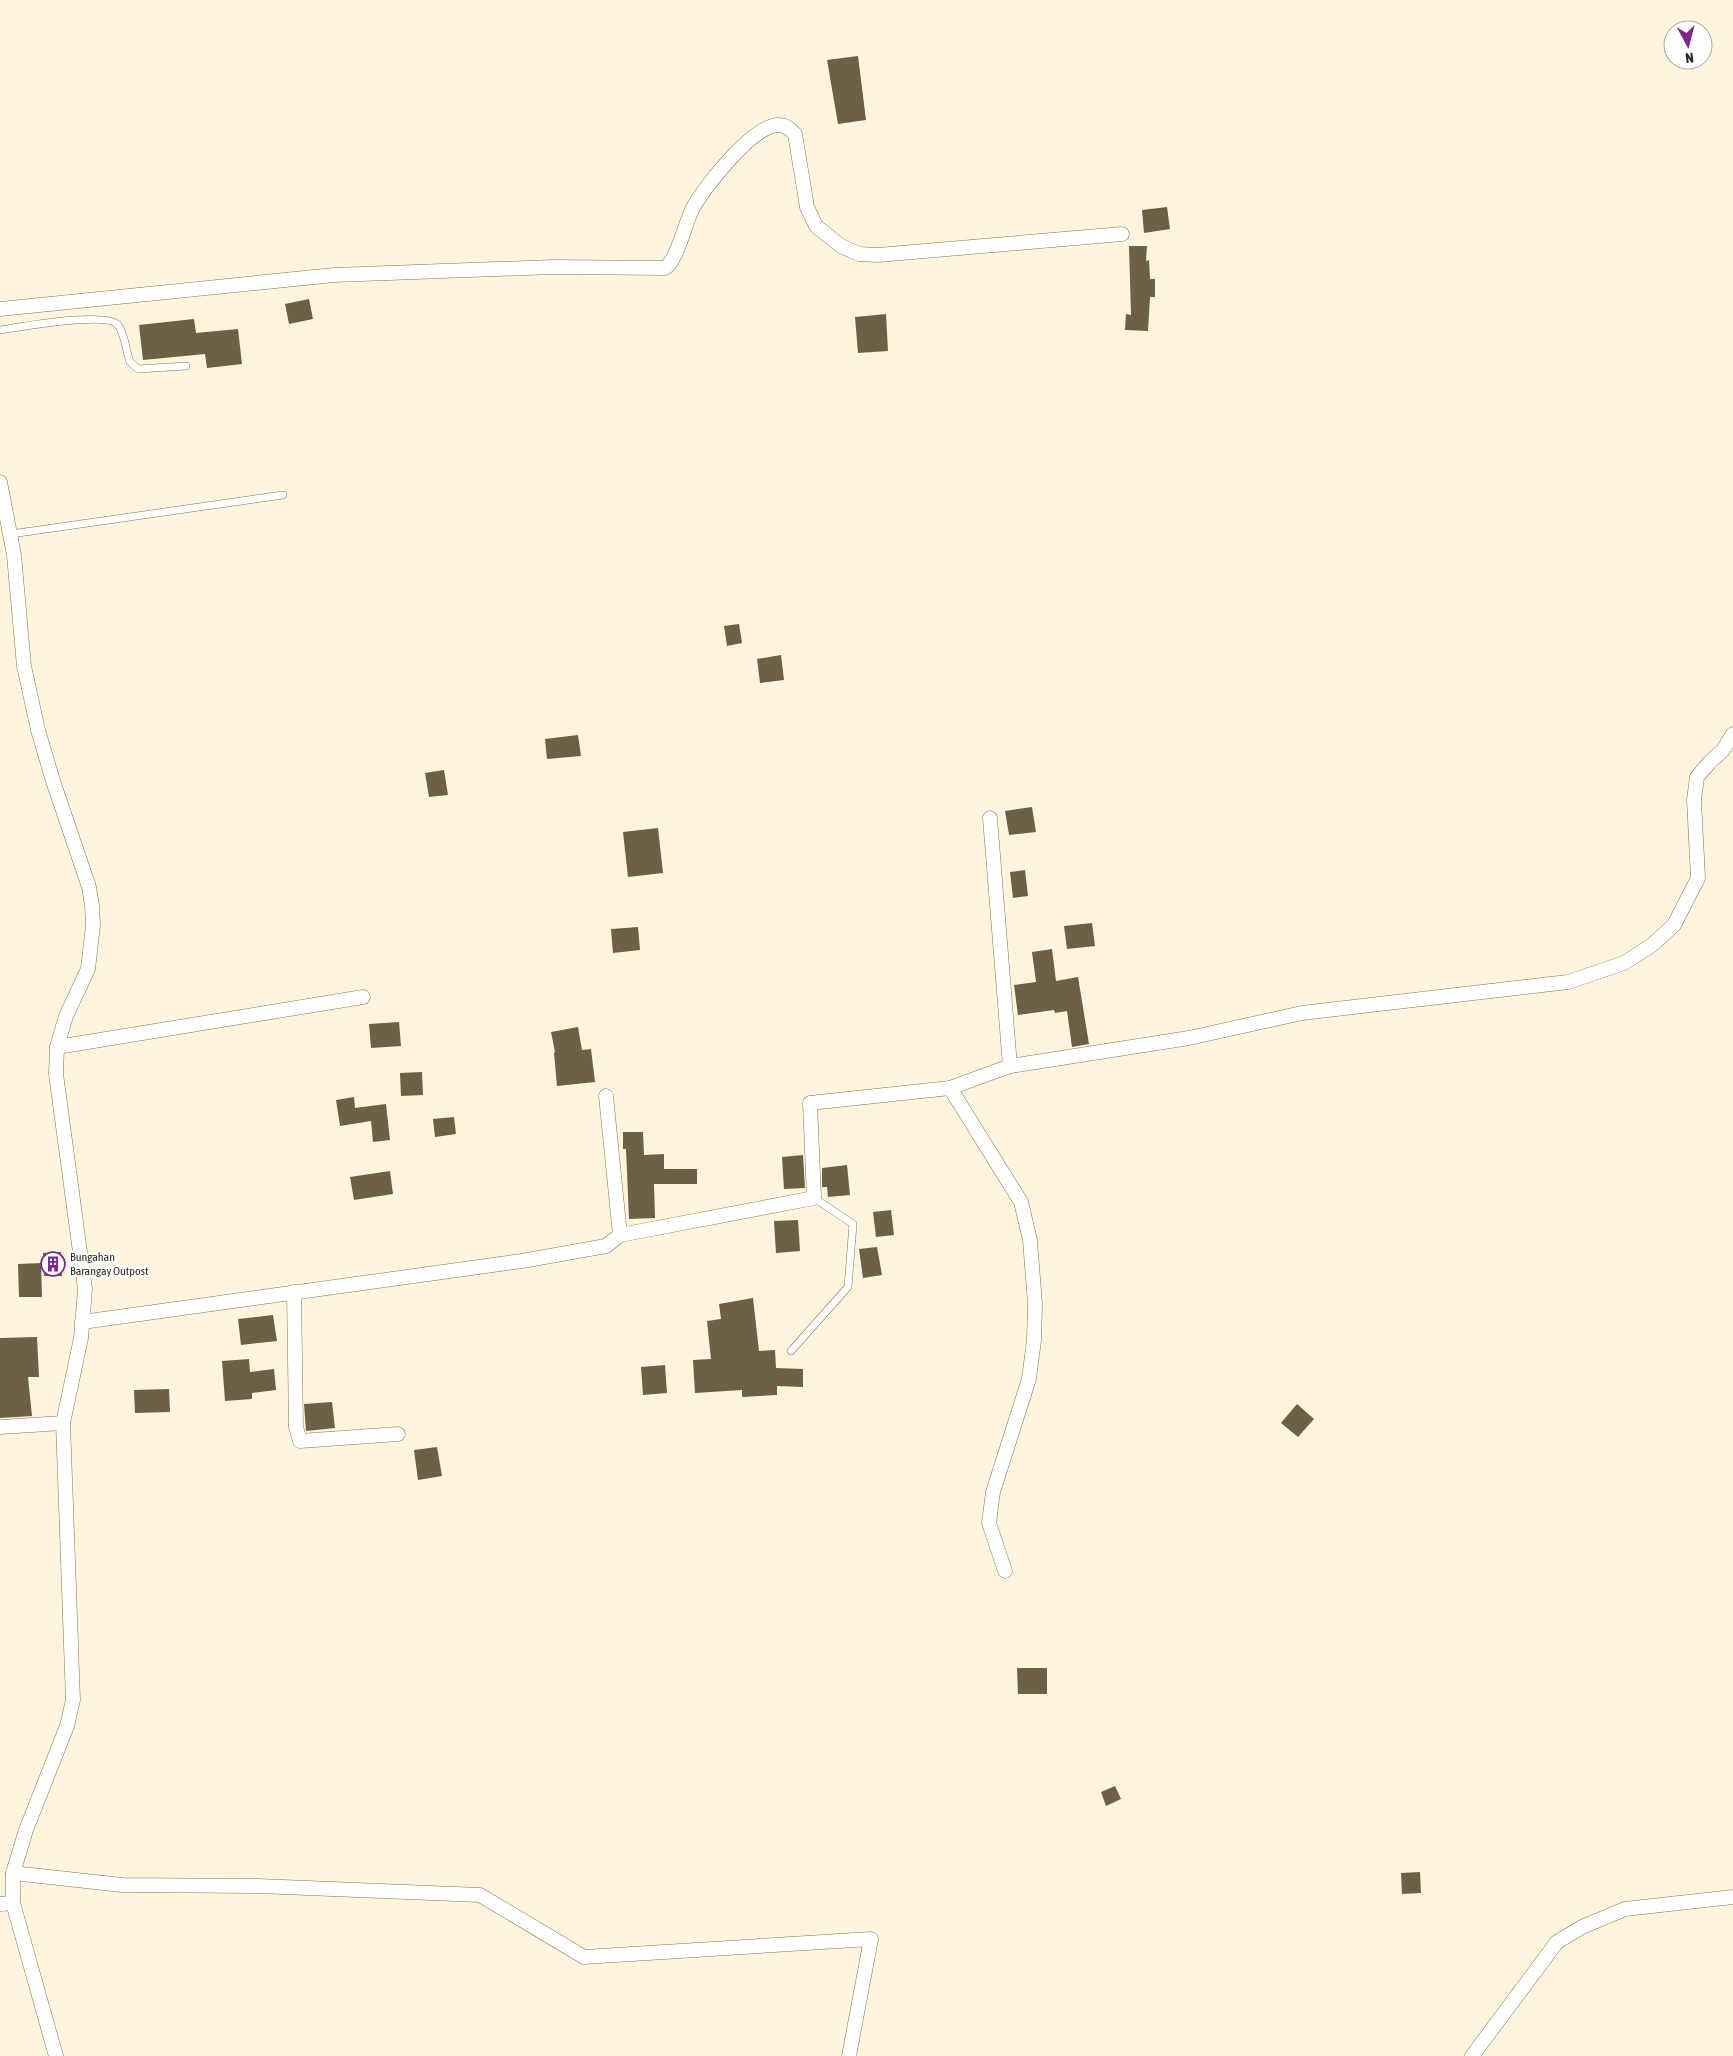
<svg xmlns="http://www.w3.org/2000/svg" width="1733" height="2056" font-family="'Asap Condensed',sans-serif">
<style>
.building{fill:#6c6045}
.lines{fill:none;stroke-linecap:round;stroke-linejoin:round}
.service-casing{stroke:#807358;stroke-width:8}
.minor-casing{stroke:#807358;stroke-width:15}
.service{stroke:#fff;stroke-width:7}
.minor{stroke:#fff;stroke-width:14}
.labels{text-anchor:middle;stroke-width:5;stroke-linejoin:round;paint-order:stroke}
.poi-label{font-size:12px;fill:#302a1f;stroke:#fff;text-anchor:start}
</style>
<rect width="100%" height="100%" fill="#fff4dc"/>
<g class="building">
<polygon points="858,56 866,120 838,124 827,60"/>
<polygon points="1167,207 1170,229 1144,233 1142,210"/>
<polygon points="1129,246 1147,246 1146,261 1149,260 1150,279 1155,279 1155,297 1150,297 1148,331 1125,330 1126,314 1131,315"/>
<polygon points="309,299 313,319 289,324 285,304"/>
<polygon points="886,314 888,351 858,353 855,317"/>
<polygon points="194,319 196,333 238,329 242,364 207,368 205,354 143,360 139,325"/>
<polygon points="739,624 742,643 727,646 724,626"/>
<polygon points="781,655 784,680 760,683 757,659"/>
<polygon points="578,735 581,756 547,759 545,739"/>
<polygon points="444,770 448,795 429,797 425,773"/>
<polygon points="1032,807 1036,832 1009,835 1005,811"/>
<polygon points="658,828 663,873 628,877 623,832"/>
<polygon points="1025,870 1028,896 1013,898 1010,872"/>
<polygon points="1092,923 1095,946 1067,949 1064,926"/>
<polygon points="638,927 640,950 613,953 611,929"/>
<polygon points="1052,949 1056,981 1078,977 1089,1044 1072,1047 1067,1011 1055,1013 1054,1010 1018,1015 1014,985 1036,982 1032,952"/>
<polygon points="399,1022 401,1046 371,1048 369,1024"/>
<polygon points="578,1027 582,1050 591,1049 595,1082 557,1086 554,1053 555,1052 551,1032"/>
<polygon points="422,1072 423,1095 401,1096 400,1073"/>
<polygon points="354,1097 355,1108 386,1104 390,1140 373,1142 371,1121 340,1126 336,1100"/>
<polygon points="454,1117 456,1134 435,1137 433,1119"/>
<polygon points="623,1132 643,1132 644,1155 664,1154 664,1169 697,1169 697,1184 654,1184 655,1218 629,1219 626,1149 623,1149"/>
<polygon points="803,1155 805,1188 784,1189 782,1157"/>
<polygon points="847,1165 850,1195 828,1197 827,1187 822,1187 822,1168"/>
<polygon points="390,1171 393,1194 354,1200 350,1177"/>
<polygon points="891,1210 894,1235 876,1237 873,1212"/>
<polygon points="798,1220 800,1251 776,1253 774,1221"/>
<polygon points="877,1247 882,1275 863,1278 859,1249"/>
<polygon points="61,1252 62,1276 44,1276 43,1253"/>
<polygon points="41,1263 42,1297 19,1297 18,1264"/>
<polygon points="753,1298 759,1351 775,1350 776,1368 803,1369 803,1387 777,1386 777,1395 742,1397 742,1390 695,1393 693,1360 711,1359 707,1321 721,1319 719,1304"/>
<polygon points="273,1315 277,1341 241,1345 238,1319"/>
<polygon points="37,1337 39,1377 28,1377 32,1416 0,1418 0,1338"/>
<polygon points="249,1359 250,1372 274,1369 276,1390 252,1393 252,1399 225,1401 222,1361"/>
<polygon points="665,1365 667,1393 643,1395 641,1367"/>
<polygon points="169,1389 170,1412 135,1413 134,1390"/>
<polygon points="332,1402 335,1428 306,1431 304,1404"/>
<polygon points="1297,1404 1314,1419 1298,1437 1281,1423"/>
<polygon points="437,1447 442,1476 418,1480 414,1450"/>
<polygon points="1017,1668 1047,1668 1047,1694 1018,1694"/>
<polygon points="1115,1786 1121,1799 1106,1806 1101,1792"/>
<polygon points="1420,1872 1421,1893 1402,1894 1401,1873"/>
</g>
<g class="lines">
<g class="service-casing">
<g id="service">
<path d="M0 330C20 327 107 311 118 325 125 334 126 351 130 362L138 369 186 366"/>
<polyline points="11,534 283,495"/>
<polyline points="791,1351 848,1287 853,1224 814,1198"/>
</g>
</g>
<g class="minor-casing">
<g id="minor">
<path d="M0 309 334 275 553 267 665 268C678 260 685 221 694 206 706 185 754 124 779 125 786 125 791 130 795 134L807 207 816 226 841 246 859 254 878 255 1122 234"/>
<polyline points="0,482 14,555 24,666 38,730 53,781 89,887 92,906 93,925 88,969 66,1016 57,1047 56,1074 85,1289 81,1338 63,1423 73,1700 67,1726 26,1830 13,1873 13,1903 56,2056"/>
<polyline points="990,818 1010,1066"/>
<polyline points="57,1047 363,997"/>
<polyline points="950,1088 1021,1202 1030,1240 1035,1304 1034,1340 1029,1379 993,1492 989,1523 1005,1571"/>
<polyline points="606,1096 620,1235"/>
<polyline points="294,1292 296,1427 300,1441 398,1434"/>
<polyline points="82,1322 522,1261 606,1246 620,1235 814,1198 810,1103 950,1088 1010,1066 1189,1038 1302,1013 1568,982 1624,963 1652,945 1674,925 1698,878 1694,800 1697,777 1709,763 1723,750 1733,734"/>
<polyline points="0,1427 63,1423"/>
<polyline points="13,1873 122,1885 258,1886 480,1895 584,1957 871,1939 849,2056"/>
<polyline points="0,1904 13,1903"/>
<polyline points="1472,2056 1557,1942 1582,1927 1625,1909 1733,1897"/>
</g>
</g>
<use href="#service" class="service"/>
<use href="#minor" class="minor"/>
</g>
<defs>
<g id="building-ring" transform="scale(1.25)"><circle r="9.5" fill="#fff" stroke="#7e2593" stroke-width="1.5"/><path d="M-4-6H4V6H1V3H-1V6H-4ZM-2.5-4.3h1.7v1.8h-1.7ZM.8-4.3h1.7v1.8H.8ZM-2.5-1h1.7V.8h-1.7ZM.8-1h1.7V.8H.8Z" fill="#7e2593"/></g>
</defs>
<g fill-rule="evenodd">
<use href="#building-ring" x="53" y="1264"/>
</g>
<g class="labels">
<g class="poi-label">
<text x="70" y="1261">Bungahan<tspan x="70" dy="14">Barangay Outpost</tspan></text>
</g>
</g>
<g transform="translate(1688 45) rotate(173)"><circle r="24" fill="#ffffff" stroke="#acaaa5"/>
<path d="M0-4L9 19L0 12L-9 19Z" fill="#7e2593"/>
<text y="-8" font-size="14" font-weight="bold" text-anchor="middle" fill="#302a1f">N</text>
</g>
</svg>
